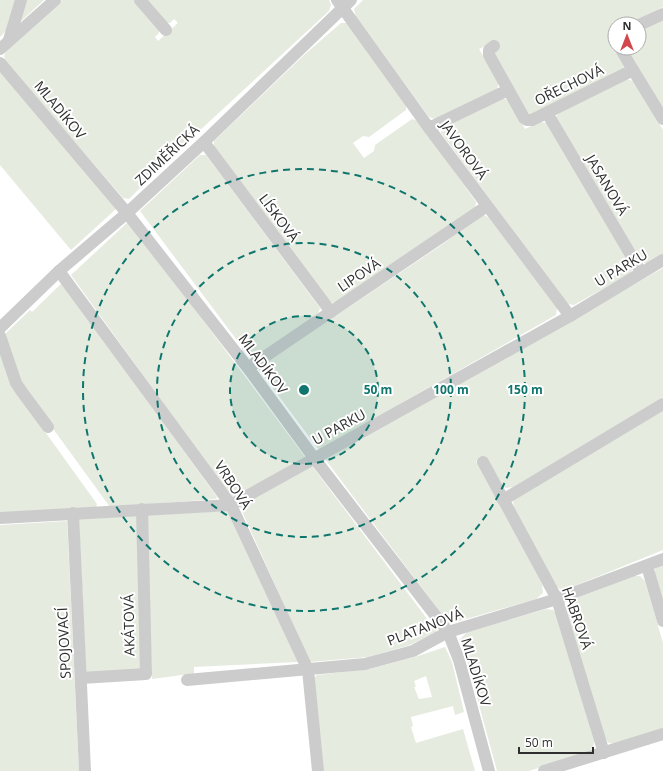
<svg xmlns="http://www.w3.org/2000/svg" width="663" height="771" font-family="'Open Sans',sans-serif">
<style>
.green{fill:#e5ebdf;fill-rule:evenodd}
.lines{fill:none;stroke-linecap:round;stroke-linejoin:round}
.street{stroke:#ccc;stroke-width:12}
.ring{fill:none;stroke:#0f766e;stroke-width:2;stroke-dasharray:7 5}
.labels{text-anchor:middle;stroke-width:4;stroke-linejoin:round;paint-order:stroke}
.street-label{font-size:14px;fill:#2f2f2f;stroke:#fff}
.centre{fill:#0f766e;stroke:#fff;stroke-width:2}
.ring-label{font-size:12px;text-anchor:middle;font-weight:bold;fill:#0f766e;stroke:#fff;stroke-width:4;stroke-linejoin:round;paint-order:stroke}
</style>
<rect width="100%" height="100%" fill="#fff"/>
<g class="green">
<polygon points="0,0 16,0 6,31 0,37"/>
<polygon points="26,0 44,0 18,24"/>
<polygon points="62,0 134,0 159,29 159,33 155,37 158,41 178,23 174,19 170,23 165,23 146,0 329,0 331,5 329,11 171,157 129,199 123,198 6,63 4,56 6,50"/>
<polygon points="363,0 663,0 663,7 629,24 615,24 615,28 613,27 608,40 624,66 622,72 532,116 526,114 494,56 496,51 499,49 496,41 479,49 499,83 497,89 435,119 429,117 356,17 354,9"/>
<polygon points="663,20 663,109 626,48 639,48 639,31"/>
<polygon points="341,23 347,23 406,105 406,110 369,137 363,136 353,143 364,158 374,151 375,145 412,119 418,121 476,202 475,208 335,303 329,302 214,147 214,141 304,55"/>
<polygon points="0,72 117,208 71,250 0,165"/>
<polygon points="626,79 633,81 663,130 663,255 648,264 642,262 556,118 558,112"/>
<polygon points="502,98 509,100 525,129 540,122 547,123 633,267 631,273 574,305 568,304 441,133 442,128"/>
<polygon points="200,155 206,155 320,308 318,314 251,359 140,211"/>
<polygon points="483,215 488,217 557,308 556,315 319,450 258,368 437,248"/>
<polygon points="129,221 305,457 232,499 71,275"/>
<polygon points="663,268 663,397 513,487 506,488 500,484 485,456 476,461 542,584 543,593 536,599 449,624 325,459"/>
<polygon points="62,283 217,497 216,499 110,507 22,386 4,335 30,310 32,312"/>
<polygon points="0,348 15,390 97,504 96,508 0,514"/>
<polygon points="663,411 663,550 567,589 560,589 555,585 514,509 513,502 517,497"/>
<polygon points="312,466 437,632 410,645 368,657 310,662 240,507"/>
<polygon points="230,511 298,662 194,667 194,676 182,675 152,679 146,515"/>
<polygon points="138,515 141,670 86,674 79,519"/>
<polygon points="67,521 79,771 0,771 0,525"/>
<polygon points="663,563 663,604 655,575 655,569"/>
<polygon points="633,576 640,576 645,581 663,643 663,729 615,744 609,743 604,738 567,611 568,604 572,600"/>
<polygon points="546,609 553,610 557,615 594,741 593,748 588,752 529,771 497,771 466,657 459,640 467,632"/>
<path d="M445 647 452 662 464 712 455 715 453 706 411 717 413 726 411 727 416 743 463 729 475 771H322L314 678 317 675 370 669 418 656ZM426 676 432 697 419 699 414 687H416L414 681Z"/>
</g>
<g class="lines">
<g class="street">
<polyline points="140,0 166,30"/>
<polyline points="337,0 429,128 570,316"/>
<polyline points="639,25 663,14"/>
<polyline points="9,40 21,0"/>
<polyline points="494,46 489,50 489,55 524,118 527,120 532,120 633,70 620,48"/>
<polyline points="0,49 55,0"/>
<polyline points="0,63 127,213 248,368 314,458 448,632 459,660 489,771"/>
<polyline points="633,70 663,119"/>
<polyline points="547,113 641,272"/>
<polyline points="429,128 508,90"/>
<polyline points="204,142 331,312"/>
<polyline points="59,271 231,505 308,670 318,771"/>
<polyline points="0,328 59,271 127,213 204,142 351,0"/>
<polyline points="0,336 16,383 22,392 48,427"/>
<polyline points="248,368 487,206"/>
<polyline points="483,462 557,599 604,753"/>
<polyline points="503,500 663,404"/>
<polyline points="73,513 85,771"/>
<polyline points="0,518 231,505 570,316 663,260"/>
<polyline points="647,566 663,621"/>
<polyline points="81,678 146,674 142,509"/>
<polyline points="187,680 365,664 413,651 448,632 557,599 663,559"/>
<polyline points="544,771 663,734"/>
</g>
</g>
<circle cx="304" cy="390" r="74" fill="#0f766e" fill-opacity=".12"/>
<g class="ring">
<circle cx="304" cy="390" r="74"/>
<circle cx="304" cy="390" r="147"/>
<circle cx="304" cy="390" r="221"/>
</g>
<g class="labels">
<g class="street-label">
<text transform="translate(569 85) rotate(-26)" y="5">OŘECHOVÁ</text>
<text transform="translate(60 110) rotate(50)" y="5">MLADÍKOV</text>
<text transform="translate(464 150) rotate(54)" y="5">JAVOROVÁ</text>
<text transform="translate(167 155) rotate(-43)" y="5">ZDIMĚŘICKÁ</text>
<text transform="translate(607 185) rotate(59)" y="5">JASANOVÁ</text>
<text transform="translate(279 218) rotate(53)" y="5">LÍSKOVÁ</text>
<text transform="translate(621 268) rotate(-31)" y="5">U PARKU</text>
<text transform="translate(359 275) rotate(-34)" y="5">LIPOVÁ</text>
<text transform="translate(263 364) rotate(53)" y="5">MLADÍKOV</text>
<text transform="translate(339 427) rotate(-29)" y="5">U PARKU</text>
<text transform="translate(233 485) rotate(57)" y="5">VRBOVÁ</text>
<text transform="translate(577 618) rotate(71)" y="5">HABROVÁ</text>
<text transform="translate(129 625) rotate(-91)" y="5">AKÁTOVÁ</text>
<text transform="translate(425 627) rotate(-21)" y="5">PLATANOVÁ</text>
<text transform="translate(64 643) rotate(-93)" y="5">SPOJOVACÍ</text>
<text transform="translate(476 672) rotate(73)" y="5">MLADÍKOV</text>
</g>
</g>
<circle cx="304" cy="390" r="6" class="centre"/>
<g class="ring-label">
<text x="378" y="394">50 m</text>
<text x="451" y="394">100 m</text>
<text x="525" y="394">150 m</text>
</g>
<g transform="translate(627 36)"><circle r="19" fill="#ffffff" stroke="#acacac"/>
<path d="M0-3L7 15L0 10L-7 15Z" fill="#d0484c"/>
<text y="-6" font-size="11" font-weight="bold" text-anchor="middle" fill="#2f2f2f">N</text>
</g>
<path d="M519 747v6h74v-6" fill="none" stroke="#2f2f2f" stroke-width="2"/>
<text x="525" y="747" font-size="12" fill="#2f2f2f" stroke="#ffffff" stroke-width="3" paint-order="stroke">50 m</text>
</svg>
